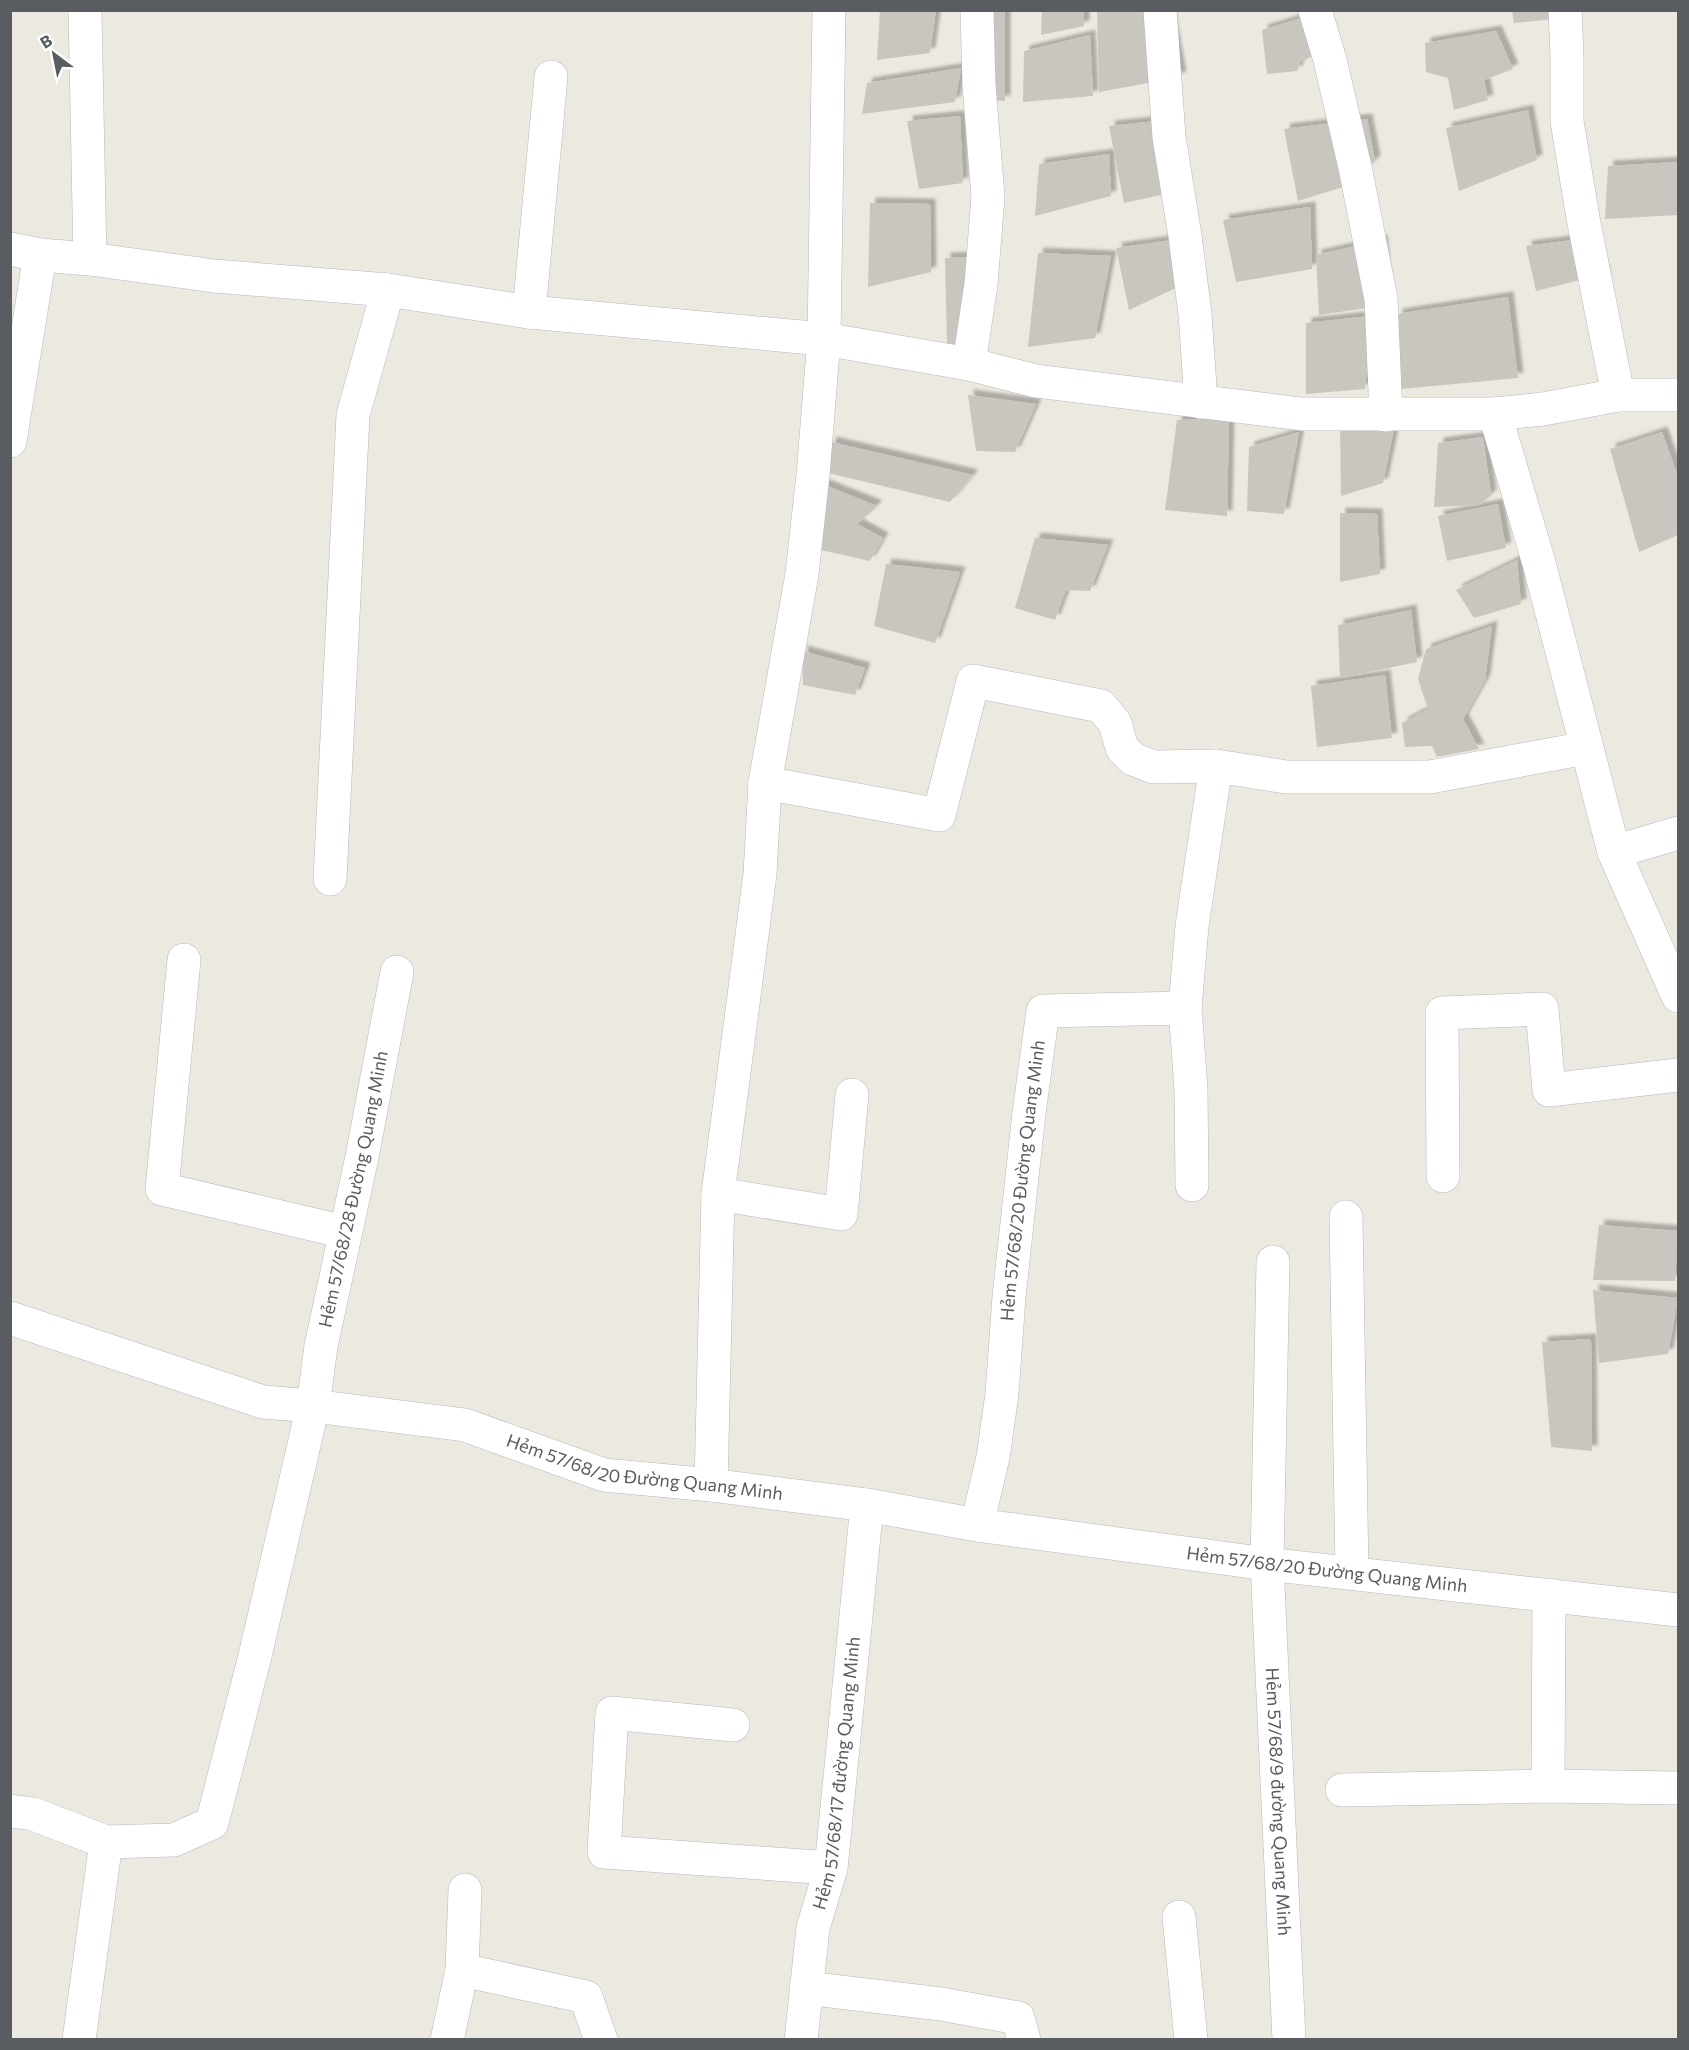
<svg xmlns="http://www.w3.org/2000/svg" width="1689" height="2050" font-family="Commissioner,sans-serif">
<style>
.building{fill:#c8c6bf;filter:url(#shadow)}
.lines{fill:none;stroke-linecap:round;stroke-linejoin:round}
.minor-casing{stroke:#b6b8bd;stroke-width:34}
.minor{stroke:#fff;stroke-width:33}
.labels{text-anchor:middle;stroke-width:5;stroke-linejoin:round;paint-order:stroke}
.street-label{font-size:18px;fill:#595c61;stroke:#fff}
</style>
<defs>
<filter id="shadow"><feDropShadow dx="5.5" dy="-5.5" stdDeviation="1.5" flood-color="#0004"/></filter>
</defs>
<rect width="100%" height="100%" fill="#ece9e0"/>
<g class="building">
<polygon points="880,10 936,10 930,53 877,60"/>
<polygon points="962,10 1005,10 1005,101 968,99"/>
<polygon points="1042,10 1084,10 1084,26 1041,35"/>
<polygon points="1097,10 1169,10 1181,77 1099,92"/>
<polygon points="1512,10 1575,10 1575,17 1514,23"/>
<polygon points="1311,15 1319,53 1300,62 1297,71 1267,74 1262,30"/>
<polygon points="1496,31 1513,69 1484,80 1488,100 1454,110 1448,78 1426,72 1425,43"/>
<polygon points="1090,35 1093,96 1023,102 1024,51"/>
<polygon points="961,68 955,102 862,114 867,83"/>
<polygon points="1528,110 1537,160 1459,191 1446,128"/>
<polygon points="960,116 963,183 919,189 907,121"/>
<polygon points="1176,119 1180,191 1124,203 1109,126"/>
<polygon points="1367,119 1375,161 1346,186 1298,201 1284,129"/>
<polygon points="1109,154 1111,196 1035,216 1039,164"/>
<polygon points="1678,162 1678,215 1605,219 1608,166"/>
<polygon points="870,203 930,204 931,272 868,287"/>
<polygon points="1310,207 1312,269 1236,282 1223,220"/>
<polygon points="1193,237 1182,285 1129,310 1116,248"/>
<polygon points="1589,238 1605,274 1536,291 1526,246"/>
<polygon points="1382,240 1388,305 1319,315 1316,255"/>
<polygon points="1038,253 1111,256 1095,338 1028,347"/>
<polygon points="986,257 972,347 947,346 945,258"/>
<polygon points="1508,297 1518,378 1401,389 1397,314"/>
<polygon points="1371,316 1365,389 1306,394 1306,323"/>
<polygon points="968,395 1036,404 1015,452 976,451"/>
<polygon points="1229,419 1227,516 1165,510 1177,420"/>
<polygon points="1396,419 1383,483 1341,496 1340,425"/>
<polygon points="1299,432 1284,514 1247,511 1249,447"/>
<polygon points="1662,432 1678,477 1678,535 1639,552 1610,449"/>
<polygon points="1483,437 1491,495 1479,505 1434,507 1438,443"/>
<polygon points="831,442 973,475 950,502 824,472"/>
<polygon points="822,484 877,506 857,524 883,538 870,561 812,548"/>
<polygon points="1498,504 1506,548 1447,561 1438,516"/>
<polygon points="1340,513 1377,514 1380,574 1340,582"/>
<polygon points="1035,538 1108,545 1090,591 1066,590 1055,620 1015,608"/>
<polygon points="1517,560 1521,604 1474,618 1456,590"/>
<polygon points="886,564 960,572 935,643 874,626"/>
<polygon points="1411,610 1417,662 1340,678 1338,625"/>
<polygon points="1492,626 1485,680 1463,719 1479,749 1437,757 1432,746 1405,747 1402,723 1428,709 1418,679 1426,649"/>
<polygon points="802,651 865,668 855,695 803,685"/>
<polygon points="1385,675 1392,738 1317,747 1311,686"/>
<polygon points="1599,1225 1678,1231 1675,1281 1593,1280"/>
<polygon points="1593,1290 1678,1298 1668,1354 1599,1363"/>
<polygon points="1591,1339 1592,1451 1551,1447 1542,1342"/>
</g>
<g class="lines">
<g class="minor-casing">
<g id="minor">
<polyline points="85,10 90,259"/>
<polyline points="1160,10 1169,137 1185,236 1195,314 1201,402"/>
<polyline points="1315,10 1330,60 1355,167 1381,299 1386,415"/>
<polyline points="1565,10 1567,56 1567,121 1583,218 1618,395"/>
<polyline points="10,249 40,255 90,259 214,276 388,290 529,312 824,339 969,364 1036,381 1301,414 1495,414 1543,409 1618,395 1678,395"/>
<polyline points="529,312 551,77"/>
<polyline points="969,364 981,284 988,197 979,85 977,10"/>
<polyline points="1495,414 1539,563 1614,852 1678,996"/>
<polyline points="10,441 40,255"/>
<polyline points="765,783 939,815 973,681 1101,706 1115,723 1122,748 1133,759 1153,767 1216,766 1286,777 1430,777 1586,748"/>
<polyline points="1614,852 1678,833"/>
<polyline points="330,879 353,415 388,290"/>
<polyline points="184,960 162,1189 345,1232"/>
<polyline points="1443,1176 1442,1013 1542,1009 1549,1090 1678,1075"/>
<polyline points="1192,1185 1191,1089 1185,1008 1192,926 1216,766"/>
<polyline points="718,1194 841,1214 852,1095"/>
<polyline points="1346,1217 1352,1573"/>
<path id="s1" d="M1273 1262 1267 1564 1289 2040"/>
<path id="s2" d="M10 1318 263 1402 313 1406 465 1425 604 1475 711 1485 867 1505 977 1525 1267 1564 1678 1610"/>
<polyline points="711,1485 718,1194 760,874 765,783 802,574 813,475 824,339 829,10"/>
<path id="s3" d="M977 1525 993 1457 1002 1394 1009 1297 1029 1113 1043 1011 1185 1008"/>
<polyline points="733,1725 612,1713 604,1852 831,1868"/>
<polyline points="1548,1786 1549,1595"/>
<polyline points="1342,1790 1548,1786 1676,1788"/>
<path id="s4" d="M10 1811 33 1814 106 1842 174 1840 212 1823 255 1656 313 1406 321 1346 362 1157 397 972"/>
<polyline points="1179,1917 1191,2040"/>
<polyline points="462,1970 586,1997 601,2040"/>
<polyline points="806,1988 941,2004 1018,2018 1024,2040"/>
<polyline points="79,2040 106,1842"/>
<polyline points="447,2040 462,1970 465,1890"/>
<path id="s5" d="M801 2040 813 1928 831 1868 867 1505"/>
</g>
</g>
<use href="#minor" class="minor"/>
</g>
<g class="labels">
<g class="street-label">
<text dy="6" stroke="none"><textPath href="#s3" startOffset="348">Hẻm 57/68/20 Đường Quang Minh</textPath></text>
<text dy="6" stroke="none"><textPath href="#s4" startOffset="861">Hẻm 57/68/28 Đường Quang Minh</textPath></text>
<text dy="6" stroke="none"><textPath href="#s2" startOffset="656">Hẻm 57/68/20 Đường Quang Minh</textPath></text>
<text dy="6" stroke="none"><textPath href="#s2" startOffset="1347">Hẻm 57/68/20 Đường Quang Minh</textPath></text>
<text dy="6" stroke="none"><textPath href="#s5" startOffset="270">Hẻm 57/68/17 đường Quang Minh</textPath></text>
<text dy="6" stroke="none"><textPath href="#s1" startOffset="540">Hẻm 57/68/9 đường Quang Minh</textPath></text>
</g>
</g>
<rect width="1689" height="2050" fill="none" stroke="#595c61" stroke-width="24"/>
<g transform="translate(54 54) rotate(328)" stroke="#ffffff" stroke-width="4.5" paint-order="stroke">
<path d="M0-4.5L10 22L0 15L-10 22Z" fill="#595c61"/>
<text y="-9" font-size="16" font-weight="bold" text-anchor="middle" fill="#595c61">B</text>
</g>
</svg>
